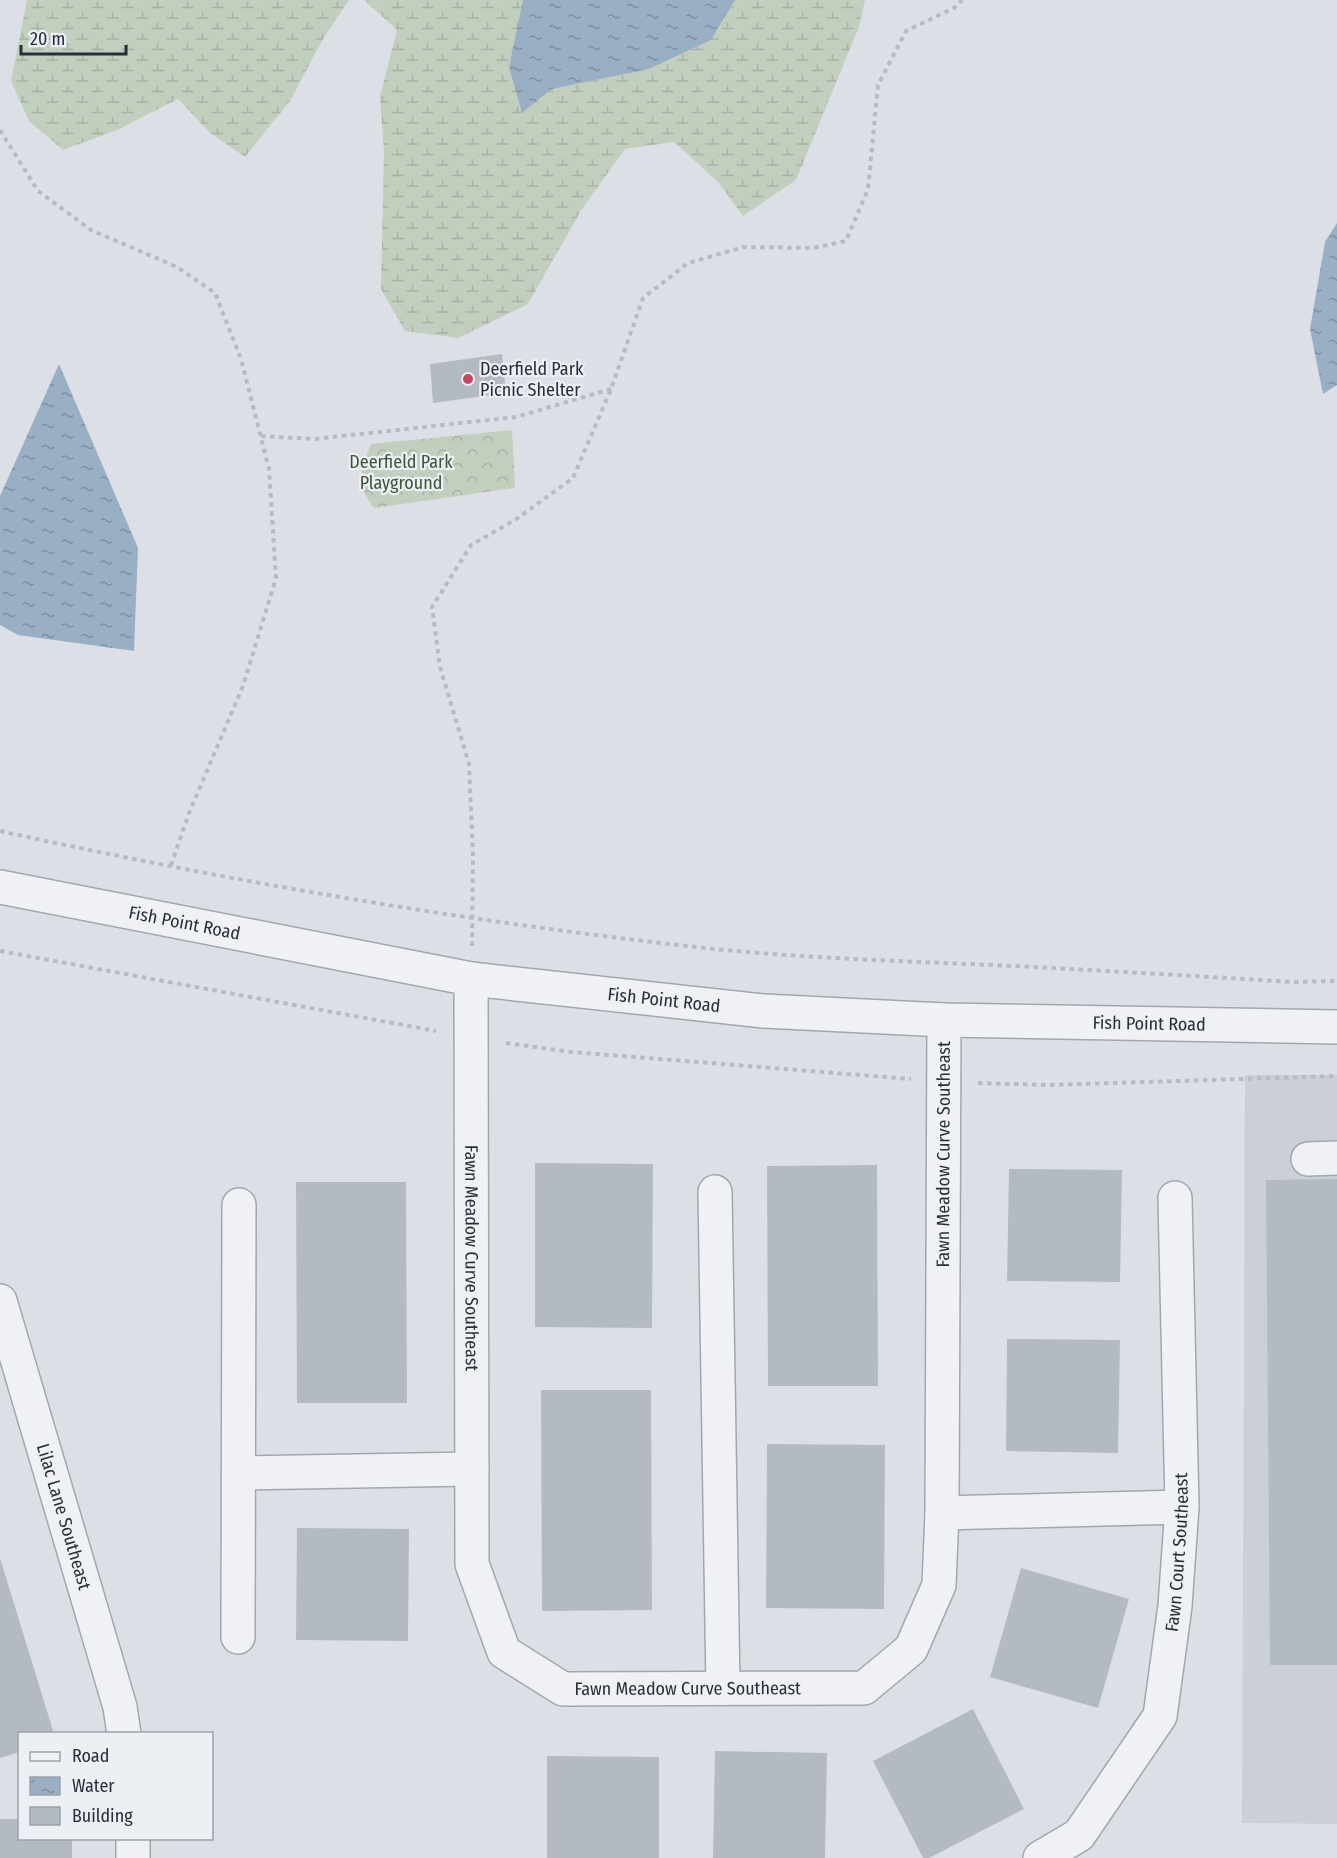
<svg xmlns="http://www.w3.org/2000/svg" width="1337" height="1858" font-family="'Fira Sans Condensed',sans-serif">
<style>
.built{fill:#cbd0d7}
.forest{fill:url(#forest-crowns)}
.wetland{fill:url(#wetland-marsh)}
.water{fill:url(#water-ripples)}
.building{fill:#b4bac2}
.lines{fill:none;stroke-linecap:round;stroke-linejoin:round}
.minor-casing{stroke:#a2a7af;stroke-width:36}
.path{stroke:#b7bbc0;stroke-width:4;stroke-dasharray:4.5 4.5;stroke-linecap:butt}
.minor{stroke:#eff1f4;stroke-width:33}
.poi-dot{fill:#c5475e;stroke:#eceff4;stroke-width:2}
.labels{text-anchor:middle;stroke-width:4.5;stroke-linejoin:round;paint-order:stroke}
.poi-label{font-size:18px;fill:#272f3b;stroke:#eceff4;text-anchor:start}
.park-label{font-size:18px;fill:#3d5635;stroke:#eceff4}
.street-label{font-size:18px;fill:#272f3b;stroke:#eceff4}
</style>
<defs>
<pattern id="forest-crowns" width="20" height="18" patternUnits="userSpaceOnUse" patternTransform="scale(1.5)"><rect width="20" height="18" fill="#c3cfbe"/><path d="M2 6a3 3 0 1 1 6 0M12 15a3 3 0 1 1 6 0" fill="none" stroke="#a8b2a4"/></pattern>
<pattern id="wetland-marsh" width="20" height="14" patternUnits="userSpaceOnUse" patternTransform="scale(1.5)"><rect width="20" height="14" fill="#c3cfbe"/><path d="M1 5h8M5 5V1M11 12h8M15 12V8" fill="none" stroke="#a8b2a4"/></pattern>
<pattern id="water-ripples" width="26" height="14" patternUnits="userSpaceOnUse" patternTransform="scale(1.5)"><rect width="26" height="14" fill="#99afc4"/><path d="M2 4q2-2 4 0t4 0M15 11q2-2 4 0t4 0" fill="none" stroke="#7d8fa0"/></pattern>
</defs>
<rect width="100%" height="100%" fill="#dce0e6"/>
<polygon class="built" points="1245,1075 1337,1075 1337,1824 1242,1823"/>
<path class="forest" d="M512 430 515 488 374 508C355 484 360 470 371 444Z"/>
<g class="wetland">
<polygon points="27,0 349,0 323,39 290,101 245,157 210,133 178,99 115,131 63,150 29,121 11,81"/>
<polygon points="364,0 523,0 522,113 552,89 649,69 711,40 735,0 865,0 859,27 796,180 743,216 719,183 674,142 625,149 582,209 528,304 458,338 405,331 381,289 384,152 380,96 397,30"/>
</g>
<g class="water">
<polygon points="523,0 735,0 711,40 649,69 552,89 522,113 509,67"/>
<polygon points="1337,223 1337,385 1323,394 1310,329 1325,242"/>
<polygon points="59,364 138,548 134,651 18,635 0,625 0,496"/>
</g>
<g class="building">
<polygon points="502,354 506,393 433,403 430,364"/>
<polygon points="535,1163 653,1164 652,1328 535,1327"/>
<polygon points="877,1165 878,1386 768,1386 767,1166"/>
<polygon points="1009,1169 1122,1170 1120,1282 1007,1281"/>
<polygon points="1337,1179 1337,1665 1270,1665 1266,1180"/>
<polygon points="296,1182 406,1182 407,1403 297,1403"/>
<polygon points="1007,1339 1120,1340 1118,1453 1006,1451"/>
<polygon points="541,1390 651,1390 652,1610 542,1611"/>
<polygon points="767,1444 885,1445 884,1609 766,1608"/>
<polygon points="297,1528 409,1529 408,1641 296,1640"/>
<polygon points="0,1558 54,1734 20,1734 20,1752 0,1758"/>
<polygon points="1021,1568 1129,1599 1098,1708 990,1677"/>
<polygon points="973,1709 1024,1809 929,1858 923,1858 873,1761"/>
<polygon points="715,1751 827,1753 825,1858 713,1858"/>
<polygon points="547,1756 659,1757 659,1858 547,1858"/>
<polygon points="0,1819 20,1819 20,1838 72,1838 72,1858 0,1858"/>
</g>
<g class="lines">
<g class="minor-casing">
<g id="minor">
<path id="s1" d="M0 887 471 979 764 1011 944 1020 1337 1027"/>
<path id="s2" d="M471 979 472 1564 504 1652 563 1689 864 1688 911 1649 939 1585 942 1513 944 1020"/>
<polyline points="1308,1159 1337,1158"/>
<polyline points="715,1192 723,1688"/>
<path id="s3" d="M0 1301 120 1707 124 1734"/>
<polyline points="239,1473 472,1469"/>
<polyline points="942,1513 1182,1507"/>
<polyline points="238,1637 239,1205"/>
<polyline points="133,1838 133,1858"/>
<path id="s4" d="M1040 1858 1079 1835 1160 1716 1175 1606 1182 1507 1175 1198"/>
</g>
</g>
<g class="path">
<polyline points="0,130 38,191 91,230 177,267 215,293 241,359 269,469 276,578 243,686 189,813 170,868"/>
<polyline points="261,436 315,439 516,417 611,389"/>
<path d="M0 831C233 882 468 922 705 948 801 958 897 961 993 965 1094 970 1194 976 1294 982L1337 981"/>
<polyline points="472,946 473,857 469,764 440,667 432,607 471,545 515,520 573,478 611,389 643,298 688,263 744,247 813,248 846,241 868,189 878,85 906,31 954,8 962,0"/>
<polyline points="0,951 436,1031"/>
<polyline points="506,1043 571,1052 911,1079"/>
<polyline points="978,1083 1048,1085 1337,1076"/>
</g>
<use href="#minor" class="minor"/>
</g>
<circle class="poi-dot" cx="468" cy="379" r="6"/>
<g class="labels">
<g class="poi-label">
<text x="480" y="375">Deerfield Park<tspan x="480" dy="21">Picnic Shelter</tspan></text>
</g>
<g class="park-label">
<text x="401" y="468">Deerfield Park<tspan x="401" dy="21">Playground</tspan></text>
</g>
<g class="street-label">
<text dy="6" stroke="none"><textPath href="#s1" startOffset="188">Fish Point Road</textPath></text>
<text dy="6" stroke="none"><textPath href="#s1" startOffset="674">Fish Point Road</textPath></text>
<text dy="6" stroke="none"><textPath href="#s1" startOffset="1160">Fish Point Road</textPath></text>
<text dy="6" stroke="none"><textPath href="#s2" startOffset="1611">Fawn Meadow Curve Southeast</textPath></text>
<text dy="6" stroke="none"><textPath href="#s2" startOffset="279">Fawn Meadow Curve Southeast</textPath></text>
<text dy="6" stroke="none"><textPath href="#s3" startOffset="225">Lilac Lane Southeast</textPath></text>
<text dy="6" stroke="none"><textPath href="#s4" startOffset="354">Fawn Court Southeast</textPath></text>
<text dy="6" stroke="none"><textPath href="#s2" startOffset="873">Fawn Meadow Curve Southeast</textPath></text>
</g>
</g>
<rect x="18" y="1732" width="195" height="108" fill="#eceff4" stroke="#9da2aa" stroke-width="1.5"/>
<rect x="30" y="1752" width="30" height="9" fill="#eff1f4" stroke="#9da2aa" stroke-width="1.5"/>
<text x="72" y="1762" font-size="18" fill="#272f3b">Road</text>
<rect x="30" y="1777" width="30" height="18" fill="url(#water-ripples)" stroke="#9da2aa" stroke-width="1.5"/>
<text x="72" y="1792" font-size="18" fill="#272f3b">Water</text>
<rect x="30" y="1807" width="30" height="18" fill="#b4bac2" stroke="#9da2aa" stroke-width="1.5"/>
<text x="72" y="1822" font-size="18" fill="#272f3b">Building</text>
<path d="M21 45v9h105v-9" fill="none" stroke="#272f3b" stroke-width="3"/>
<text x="30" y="45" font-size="18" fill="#272f3b" stroke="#eceff4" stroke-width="4.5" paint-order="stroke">20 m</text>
</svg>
